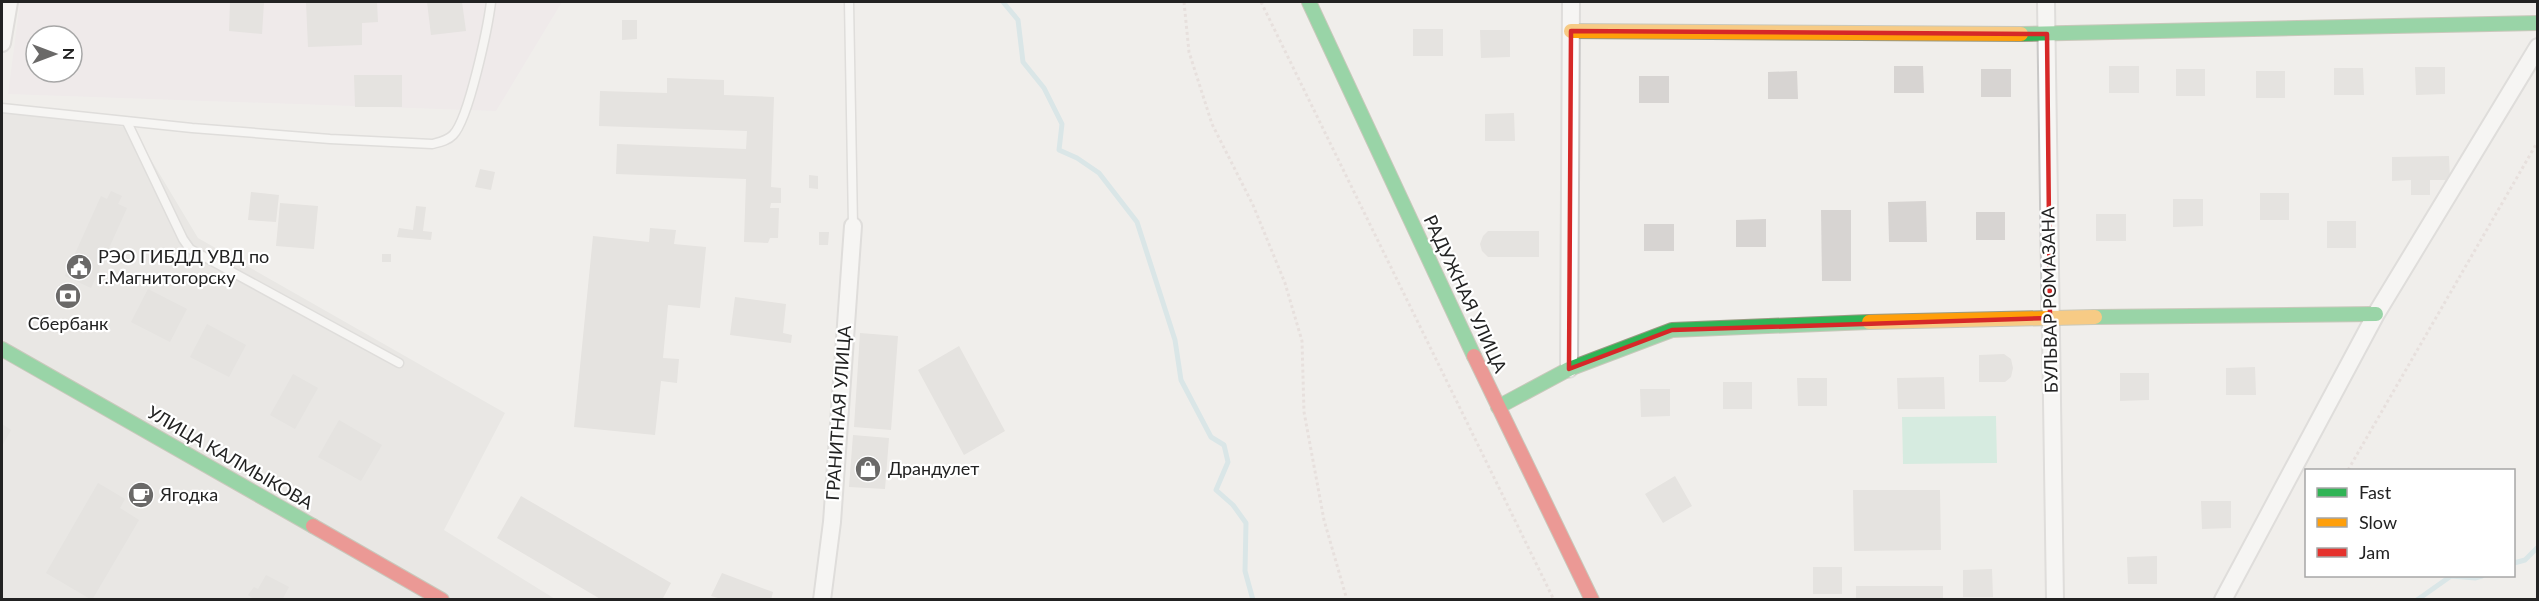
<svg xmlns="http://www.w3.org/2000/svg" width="2539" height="601" font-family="Lato,sans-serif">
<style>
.residential{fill:#dfdedc}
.industrial{fill:#ede4e9;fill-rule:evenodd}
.pitch{fill:#b7e6d2}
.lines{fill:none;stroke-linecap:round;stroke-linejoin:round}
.stream{stroke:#bfdbe3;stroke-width:5}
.building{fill:#d7d4d2}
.lane-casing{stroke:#c9c8c7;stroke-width:11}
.street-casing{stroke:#c9c8c7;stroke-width:20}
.fast-casing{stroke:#999a82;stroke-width:16}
.slow-casing{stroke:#999a82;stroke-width:16}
.jam-casing{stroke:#999a82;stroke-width:16}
.path{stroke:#dccecd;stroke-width:3;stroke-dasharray:3 3;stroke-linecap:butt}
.lane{stroke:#fdfcfc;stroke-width:8}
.street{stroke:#fdfcfc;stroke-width:16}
.fast{stroke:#30b455;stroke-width:14}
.slow{stroke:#ff9f0a;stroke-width:14}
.jam{stroke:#e5322d;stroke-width:14}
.marked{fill:none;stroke:#d62828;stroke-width:4.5;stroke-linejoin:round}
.labels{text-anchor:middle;stroke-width:4.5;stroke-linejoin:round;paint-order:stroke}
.poi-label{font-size:18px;fill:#222;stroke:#fff;text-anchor:start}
.street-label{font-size:18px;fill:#222;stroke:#fff}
</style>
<rect width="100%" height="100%" fill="#f0eeeb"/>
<polygon class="residential" points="2,109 132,128 198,238 505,413 444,530 555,599 2,599"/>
<path class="industrial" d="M20 2H562L496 111 8 94ZM36 36H72V72H36Z"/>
<polygon class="pitch" points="1996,416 1997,463 1903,464 1902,417"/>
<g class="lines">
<g class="stream">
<polyline points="1003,2 1018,20 1023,62 1044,88 1062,124 1059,150 1077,158 1099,173 1137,222 1175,340 1181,380 1211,437 1224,445 1228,462 1216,490 1233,505 1246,523 1245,571 1253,600"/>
<polyline points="2514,563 2525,560 2538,547"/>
<polyline points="2417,600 2451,576 2475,578 2482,576"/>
</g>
</g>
<g class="building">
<polygon points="230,2 264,2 262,34 229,31"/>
<polygon points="306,2 377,2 378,22 362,23 362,45 308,47"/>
<polygon points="427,2 462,2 466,31 431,35"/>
<polygon points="622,20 637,20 637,39 622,40"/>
<rect x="1413" y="29" width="30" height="27"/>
<polygon points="1480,30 1510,30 1510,57 1481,58"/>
<polygon points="1894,66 1923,66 1924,93 1894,93"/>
<rect x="2109" y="66" width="30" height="27"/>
<polygon points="2415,67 2445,67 2445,94 2416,95"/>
<polygon points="2334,68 2363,68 2364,95 2334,95"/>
<rect x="1981" y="69" width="30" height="28"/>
<rect x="2176" y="69" width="29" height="27"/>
<polygon points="1797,71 1798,99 1768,99 1768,72"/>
<rect x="2256" y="71" width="29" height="27"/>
<polygon points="354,75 402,75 402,107 355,107"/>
<rect x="1639" y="76" width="30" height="27"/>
<polygon points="667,78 724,80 724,95 774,97 771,187 781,188 781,203 771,203 770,208 779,208 778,238 770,238 768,243 744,242 746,179 616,174 617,144 746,149 747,131 599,126 600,91 667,93"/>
<polygon points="1514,113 1515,141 1485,141 1485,114"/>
<polygon points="2449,156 2450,180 2430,180 2430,195 2411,195 2411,180 2392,181 2392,157"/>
<polygon points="480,169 495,172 491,190 475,187"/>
<polygon points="809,175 818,176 818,189 809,188"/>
<polygon points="111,191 122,196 118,204 127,208 91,288 65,276 101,196 107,199"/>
<polygon points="251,192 279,195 276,222 248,220"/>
<rect x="2260" y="193" width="29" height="27"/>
<polygon points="2173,199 2203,199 2203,226 2173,227"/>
<polygon points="1926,201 1927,242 1889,242 1888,202"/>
<polygon points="280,203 318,206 314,249 276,246"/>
<polygon points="416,206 426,207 423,231 432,232 431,240 397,237 399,228 413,230"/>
<polygon points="1821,210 1851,210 1851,281 1822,281"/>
<rect x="1976" y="212" width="29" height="28"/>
<rect x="2096" y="214" width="30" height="27"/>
<polygon points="1766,219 1766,247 1736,247 1736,220"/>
<rect x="2327" y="221" width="29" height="27"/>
<rect x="1644" y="224" width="30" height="27"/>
<polygon points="650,228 676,230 674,244 706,247 700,308 668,305 663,358 679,359 677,383 661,381 655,435 574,427 593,236 649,242"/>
<polygon points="1488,231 1539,231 1539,257 1488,257 1482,251 1480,244 1483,236"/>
<polygon points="819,232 829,232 828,245 819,245"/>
<rect x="382" y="254" width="9" height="8"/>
<polygon points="148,289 187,309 170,342 131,322"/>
<polygon points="735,297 786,304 783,333 792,335 791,343 730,335"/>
<polygon points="207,324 246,345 229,377 190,357"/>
<polygon points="860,333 898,336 891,430 854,427"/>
<polygon points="959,346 1005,431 964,455 918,370"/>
<polygon points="2004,354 2011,359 2013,368 2011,377 2005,382 1979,382 1979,355"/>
<polygon points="2255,367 2256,395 2226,395 2226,368"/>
<polygon points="2120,373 2149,373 2149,400 2120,401"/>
<polygon points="293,374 318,388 295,429 270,415"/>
<polygon points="1944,377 1945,409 1898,409 1897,378"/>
<polygon points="1797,378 1827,378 1827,406 1798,406"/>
<rect x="1723" y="382" width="29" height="27"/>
<polygon points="1640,389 1670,389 1670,416 1641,417"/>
<polygon points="339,420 382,445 361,481 318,457"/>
<polygon points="2,424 11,430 2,446"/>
<polygon points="853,435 889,438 885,489 849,487"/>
<polygon points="1675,476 1692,506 1663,523 1645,494"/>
<polygon points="98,483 125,499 120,508 139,520 92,600 46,573"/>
<polygon points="1853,490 1940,490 1941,550 1854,551"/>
<polygon points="521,496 671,583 662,600 602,600 497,538"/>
<polygon points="2201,501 2231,501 2231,528 2202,529"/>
<polygon points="2157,556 2157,584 2128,584 2127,557"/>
<rect x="1813" y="567" width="29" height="27"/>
<polygon points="1992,569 1993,597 1963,597 1963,570"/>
<polygon points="722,573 773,592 771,600 725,600 711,596"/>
<polygon points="266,575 289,587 282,600 255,600 248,595 254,587 258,589"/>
<rect x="1856" y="586" width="87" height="14"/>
</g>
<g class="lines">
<g class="lane-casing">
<g id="lane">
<polyline points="849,2 853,226"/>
<path d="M2 108 192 128 330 139 432 144C440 142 447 141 453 135 469 119 488 26 491 2"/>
<polyline points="127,122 183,239 190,249 399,363"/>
</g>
</g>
<g class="street-casing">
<g id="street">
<polyline points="2046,2 2055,600"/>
<polyline points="2,43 9,2"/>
<polyline points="1569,369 1571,2"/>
<polyline points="822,600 832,522 853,226"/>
<polyline points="2223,600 2376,314 2538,47"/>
</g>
</g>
<g class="fast-casing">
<g id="fast">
<polyline points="1309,2 1474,356"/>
<polyline points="2021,34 2538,23"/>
<polyline points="2095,317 2376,314"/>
<polyline points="2,349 313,526"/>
<polyline points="1498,407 1569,369 1672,330 1869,322"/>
</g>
</g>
<g class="slow-casing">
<g id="slow">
<polyline points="1571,31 2021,34"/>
<polyline points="1869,322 2095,317"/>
</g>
</g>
<g class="jam-casing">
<g id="jam">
<polyline points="1474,356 1592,600"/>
<polyline points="313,526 442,600"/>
</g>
</g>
<g class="path">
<polyline points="1184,2 1189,52 1212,124 1253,205 1285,283 1302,341 1304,412 1324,520 1347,600"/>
<polyline points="1261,2 1554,600"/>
<polyline points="2348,470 2538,141"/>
<polyline points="2334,576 2334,577"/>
</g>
<use href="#lane" class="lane"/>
<use href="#street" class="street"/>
<use href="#fast" class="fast"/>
<use href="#slow" class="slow"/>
<use href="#jam" class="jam"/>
</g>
<path d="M0 0H2539V601H0ZM1571 31 2047 34 2050 318 1672 330 1569 369Z" fill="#f0eeeb" fill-opacity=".55" fill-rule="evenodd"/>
<path class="marked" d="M1571 31 2047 34 2050 318 1672 330 1569 369Z"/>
<defs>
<g id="civic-disc" transform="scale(1.35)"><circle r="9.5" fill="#6a6968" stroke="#fff"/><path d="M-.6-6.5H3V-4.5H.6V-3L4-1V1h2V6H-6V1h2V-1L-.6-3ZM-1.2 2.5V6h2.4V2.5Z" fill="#fff"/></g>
<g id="bank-disc" transform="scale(1.35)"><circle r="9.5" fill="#6a6968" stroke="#fff"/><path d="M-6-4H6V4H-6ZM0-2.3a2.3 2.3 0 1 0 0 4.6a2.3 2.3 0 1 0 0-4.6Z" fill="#fff"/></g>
<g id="shop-disc" transform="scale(1.35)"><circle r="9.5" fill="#6a6968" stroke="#fff"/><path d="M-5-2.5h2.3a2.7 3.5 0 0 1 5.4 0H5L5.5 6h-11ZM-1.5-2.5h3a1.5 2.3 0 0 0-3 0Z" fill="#fff"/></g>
<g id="cafe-disc" transform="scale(1.35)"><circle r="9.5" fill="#6a6968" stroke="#fff"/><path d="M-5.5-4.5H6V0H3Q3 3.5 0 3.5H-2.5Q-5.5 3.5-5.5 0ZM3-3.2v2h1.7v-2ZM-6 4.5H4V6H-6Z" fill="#fff"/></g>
</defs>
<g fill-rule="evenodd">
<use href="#civic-disc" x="79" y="267"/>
<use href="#bank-disc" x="68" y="296"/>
<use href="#shop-disc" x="868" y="469"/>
<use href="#cafe-disc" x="141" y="495"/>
</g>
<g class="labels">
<g class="poi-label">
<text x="98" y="263">РЭО ГИБДД УВД по<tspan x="98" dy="21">г.Магнитогорску</tspan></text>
<text x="68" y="330" text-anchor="middle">Сбербанк</text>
<text x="888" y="475">Драндулет</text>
<text x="160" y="501">Ягодка</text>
</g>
<g class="street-label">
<text transform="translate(1465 294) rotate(65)" y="6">РАДУЖНАЯ УЛИЦА</text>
<text transform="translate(2050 300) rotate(-91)" y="6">БУЛЬВАР РОМАЗАНА</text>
<text transform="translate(839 413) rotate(-86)" y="6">ГРАНИТНАЯ УЛИЦА</text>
<text transform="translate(230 458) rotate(30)" y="6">УЛИЦА КАЛМЫКОВА</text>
</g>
</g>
<rect width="2539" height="601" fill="none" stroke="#222222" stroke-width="6"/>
<rect x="2305" y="469" width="210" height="108" fill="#ffffff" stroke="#a7a7a7" stroke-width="1.5"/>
<rect x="2317" y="488" width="30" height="9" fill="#30b455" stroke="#a7a7a7" stroke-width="1.5"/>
<text x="2359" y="499" font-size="18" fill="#222222">Fast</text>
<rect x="2317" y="518" width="30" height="9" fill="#ff9f0a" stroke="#a7a7a7" stroke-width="1.5"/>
<text x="2359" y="529" font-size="18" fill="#222222">Slow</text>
<rect x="2317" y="548" width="30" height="9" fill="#e5322d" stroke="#a7a7a7" stroke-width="1.5"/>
<text x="2359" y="559" font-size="18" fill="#222222">Jam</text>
<g transform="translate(54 54) rotate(90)"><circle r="28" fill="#ffffff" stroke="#a7a7a7" stroke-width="1.5"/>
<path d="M0-4.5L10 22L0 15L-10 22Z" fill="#6a6968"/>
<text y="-9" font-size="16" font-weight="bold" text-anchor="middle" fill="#222222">N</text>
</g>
</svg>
